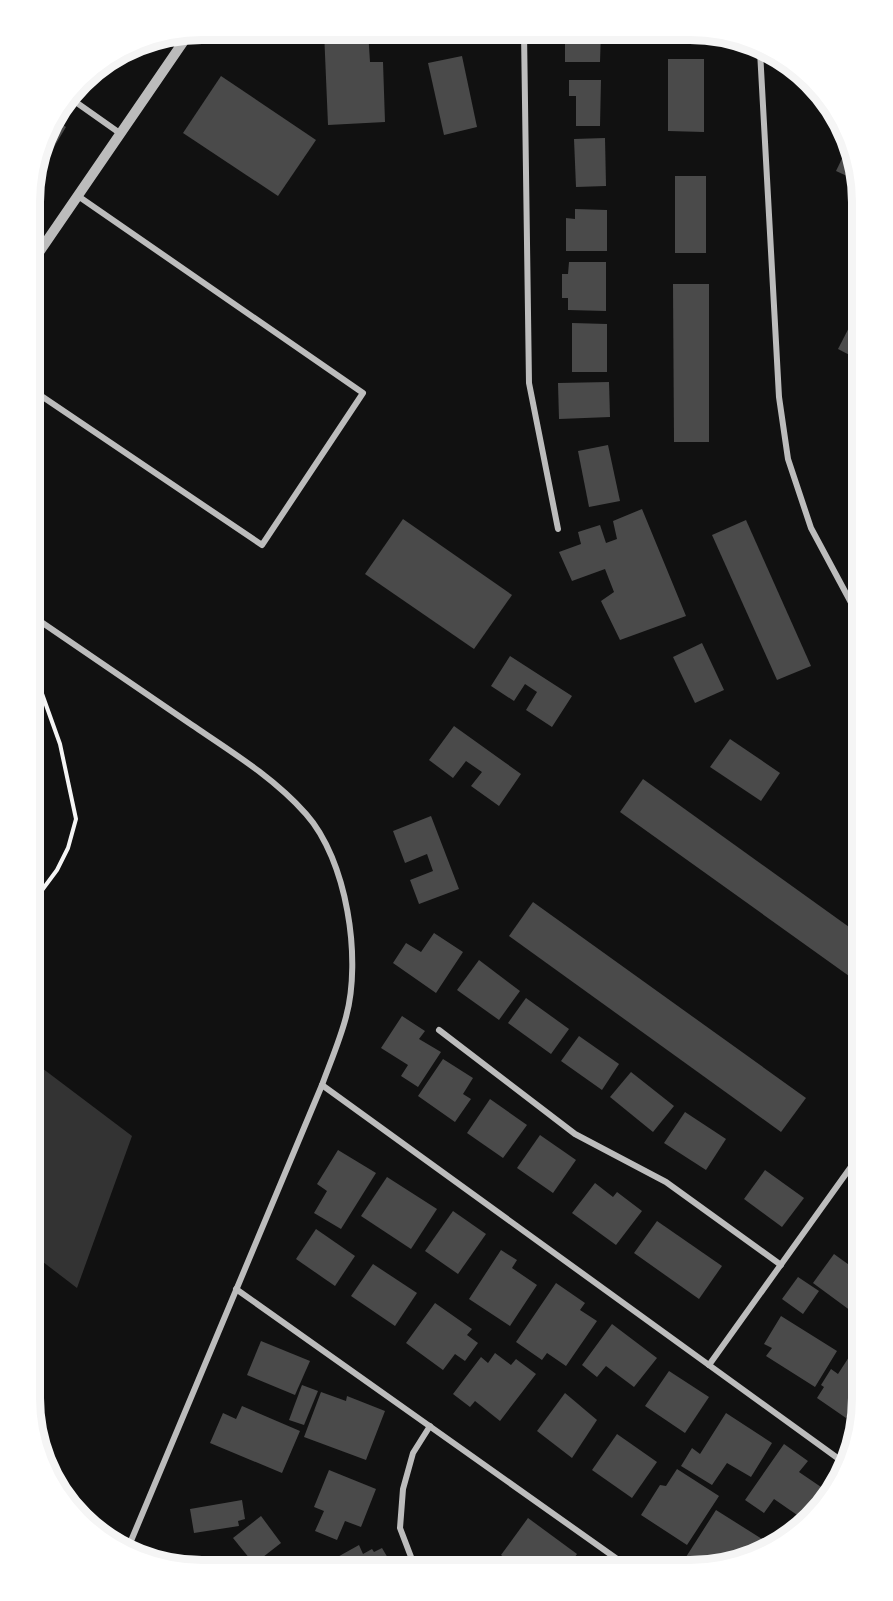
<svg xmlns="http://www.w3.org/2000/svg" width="893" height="1601" font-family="'Times New Roman',serif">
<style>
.water{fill:#333}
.building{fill:#4a4a4a}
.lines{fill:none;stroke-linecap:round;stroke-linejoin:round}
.path{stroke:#f5f5f5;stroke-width:4}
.minor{stroke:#bcbcbc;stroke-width:6}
.tertiary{stroke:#bcbcbc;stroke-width:10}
.rim{fill:none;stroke:#f5f5f5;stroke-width:8}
</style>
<rect width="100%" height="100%" fill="#111"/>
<polygon class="water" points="30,1059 132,1136 77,1288 30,1252"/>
<g class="building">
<polygon points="324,31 368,31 370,62 383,62 385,122 328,125"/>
<polygon points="556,32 601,32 600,62 565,62 565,39 556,38"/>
<polygon points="462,56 477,127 444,135 428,63"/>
<polygon points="668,59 704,59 704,132 668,131"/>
<polygon points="221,76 316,140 278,196 183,133"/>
<polygon points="569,80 601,80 600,126 576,126 576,96 569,96"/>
<polygon points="54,119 66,127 51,152 42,146 48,126"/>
<polygon points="605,138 606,186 576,187 574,139"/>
<polygon points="850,142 854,147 860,182 836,171"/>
<rect x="675" y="176" width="31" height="77"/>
<polygon points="575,209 607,210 607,251 566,251 566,218 575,219"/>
<polygon points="569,262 606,262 606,311 568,310 568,298 562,298 562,274 568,274"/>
<polygon points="673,284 709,284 709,442 674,442"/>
<polygon points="857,312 863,316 863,362 838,349"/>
<polygon points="572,323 607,324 607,372 572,372"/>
<polygon points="609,382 610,417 559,419 558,383"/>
<polygon points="608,445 620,501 589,507 578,451"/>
<polygon points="642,509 686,616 620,640 601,601 614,592 605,569 572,581 559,552 581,544 578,532 600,525 606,543 617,539 613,521"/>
<polygon points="403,519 512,595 474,649 365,574"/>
<polygon points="746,520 811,666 777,680 712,535"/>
<polygon points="702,643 724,690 695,703 673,657"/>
<polygon points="510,656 572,696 552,727 526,710 537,692 525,684 514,701 491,686"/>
<polygon points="454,726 521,774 499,806 471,786 482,772 466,761 453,778 429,760"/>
<polygon points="730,739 780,773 761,801 710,767"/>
<polygon points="643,779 863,937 863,986 620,812"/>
<polygon points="431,816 459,889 419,904 410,880 433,871 427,854 405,863 393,831"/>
<polygon points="533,902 806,1098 781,1132 509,936"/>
<polygon points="434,933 463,952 436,993 393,963 406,943 421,952"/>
<polygon points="479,960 520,991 499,1020 457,990"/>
<polygon points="526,998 569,1029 551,1054 508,1023"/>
<polygon points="402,1016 425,1031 419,1039 441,1052 418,1087 401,1076 408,1065 381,1048"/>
<polygon points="579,1036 619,1064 602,1090 561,1061"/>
<polygon points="443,1059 473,1078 463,1094 471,1099 455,1122 418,1096"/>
<polygon points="631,1072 674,1106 653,1132 610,1097"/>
<polygon points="490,1099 527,1125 503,1158 467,1133"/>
<polygon points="685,1112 726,1139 706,1170 664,1143"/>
<polygon points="540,1135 576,1160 553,1193 517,1168"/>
<polygon points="338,1150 376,1173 341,1229 314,1213 327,1191 317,1184"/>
<polygon points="765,1170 804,1198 782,1227 744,1199"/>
<polygon points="387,1177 437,1209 411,1249 361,1216"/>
<polygon points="595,1183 613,1197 617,1192 642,1211 616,1245 572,1213"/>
<polygon points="453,1211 486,1234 458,1274 425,1251"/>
<polygon points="863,1218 863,1234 855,1229"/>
<polygon points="657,1221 722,1266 699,1299 634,1253"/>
<polygon points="316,1229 355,1256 335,1286 296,1259"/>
<polygon points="501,1250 517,1260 512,1268 537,1285 510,1326 469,1299"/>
<polygon points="834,1254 863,1275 863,1295 851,1311 813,1283"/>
<polygon points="373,1264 417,1293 395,1326 351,1296"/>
<polygon points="798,1277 819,1291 803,1314 782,1299"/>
<polygon points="556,1283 585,1303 580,1310 597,1321 566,1366 547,1353 542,1360 516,1342"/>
<polygon points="435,1303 472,1329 467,1335 478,1343 465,1361 455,1354 443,1370 406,1343"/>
<polygon points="781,1316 837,1351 815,1387 766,1356 772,1348 764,1344"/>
<polygon points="863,1322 863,1344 852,1336"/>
<polygon points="612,1324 657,1358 634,1387 606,1366 597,1377 582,1365"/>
<polygon points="261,1341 310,1361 295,1395 247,1375"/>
<polygon points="495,1353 511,1365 516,1359 536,1374 500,1421 475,1401 470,1407 453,1394 481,1357 488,1363"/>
<polygon points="849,1357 863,1366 863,1410 860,1416 852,1410 846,1418 817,1398 824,1387 821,1385 831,1369 838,1374"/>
<polygon points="669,1371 709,1397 685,1433 645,1406"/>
<polygon points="302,1385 318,1391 304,1425 289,1420"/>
<polygon points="321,1392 346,1401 347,1396 385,1411 366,1460 304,1437"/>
<polygon points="565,1393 597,1420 572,1458 537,1431"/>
<polygon points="242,1406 300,1431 282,1473 210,1443 223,1413 236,1419"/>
<polygon points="726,1413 772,1443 751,1477 727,1463 712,1485 681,1466 692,1448 700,1454"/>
<polygon points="617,1434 657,1462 632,1498 592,1470"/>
<polygon points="784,1444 808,1461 799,1472 821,1487 800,1517 774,1499 764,1513 745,1500"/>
<polygon points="677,1469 719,1496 687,1545 641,1515 660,1485 666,1486"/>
<polygon points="329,1470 376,1489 361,1527 345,1521 337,1540 315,1531 324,1511 314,1507"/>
<polygon points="242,1500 245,1519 238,1521 239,1526 194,1533 190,1509"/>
<polygon points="716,1510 770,1544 746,1562 728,1565 718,1559 713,1567 677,1571"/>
<polygon points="261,1516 281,1543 254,1564 233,1538"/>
<polygon points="528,1518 577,1554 565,1571 521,1570 501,1555"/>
<polygon points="359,1545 363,1554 372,1549 374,1552 382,1548 395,1570 328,1570 325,1564"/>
</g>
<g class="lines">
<polyline class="path" points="31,905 57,870 68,848 76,819 60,744 31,663"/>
<g class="minor">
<polyline points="524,32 529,383 558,529"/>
<polyline points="760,51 779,397 788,459 811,528 863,625"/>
<polyline points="70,98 121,134"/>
<polyline points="31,389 262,545 363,393 78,196"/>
<path d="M31 615C85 652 138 688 192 725 232 752 274 778 306 814 347 860 362 959 346 1017 340 1040 330 1063 322 1085L128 1548"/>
<polyline points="439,1030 575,1134 666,1182 781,1265"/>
<polyline points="322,1085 843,1462"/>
<polyline points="236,1289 634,1571"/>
<polyline points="709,1365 863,1150"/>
<polyline points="416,1570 400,1528 403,1489 413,1453 430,1426"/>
</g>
<g class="tertiary">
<polyline points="31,264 190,32"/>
<polyline points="68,1494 112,1541"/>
</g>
</g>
<path d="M0 0H893V1601H0ZM202 40H690A162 162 0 0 1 852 202V1398A162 162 0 0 1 690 1560H202A162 162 0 0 1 40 1398V202A162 162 0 0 1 202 40Z" fill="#fff" fill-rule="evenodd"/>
<path class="rim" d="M202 40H690A162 162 0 0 1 852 202V1398A162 162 0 0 1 690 1560H202A162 162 0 0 1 40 1398V202A162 162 0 0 1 202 40Z"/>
</svg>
